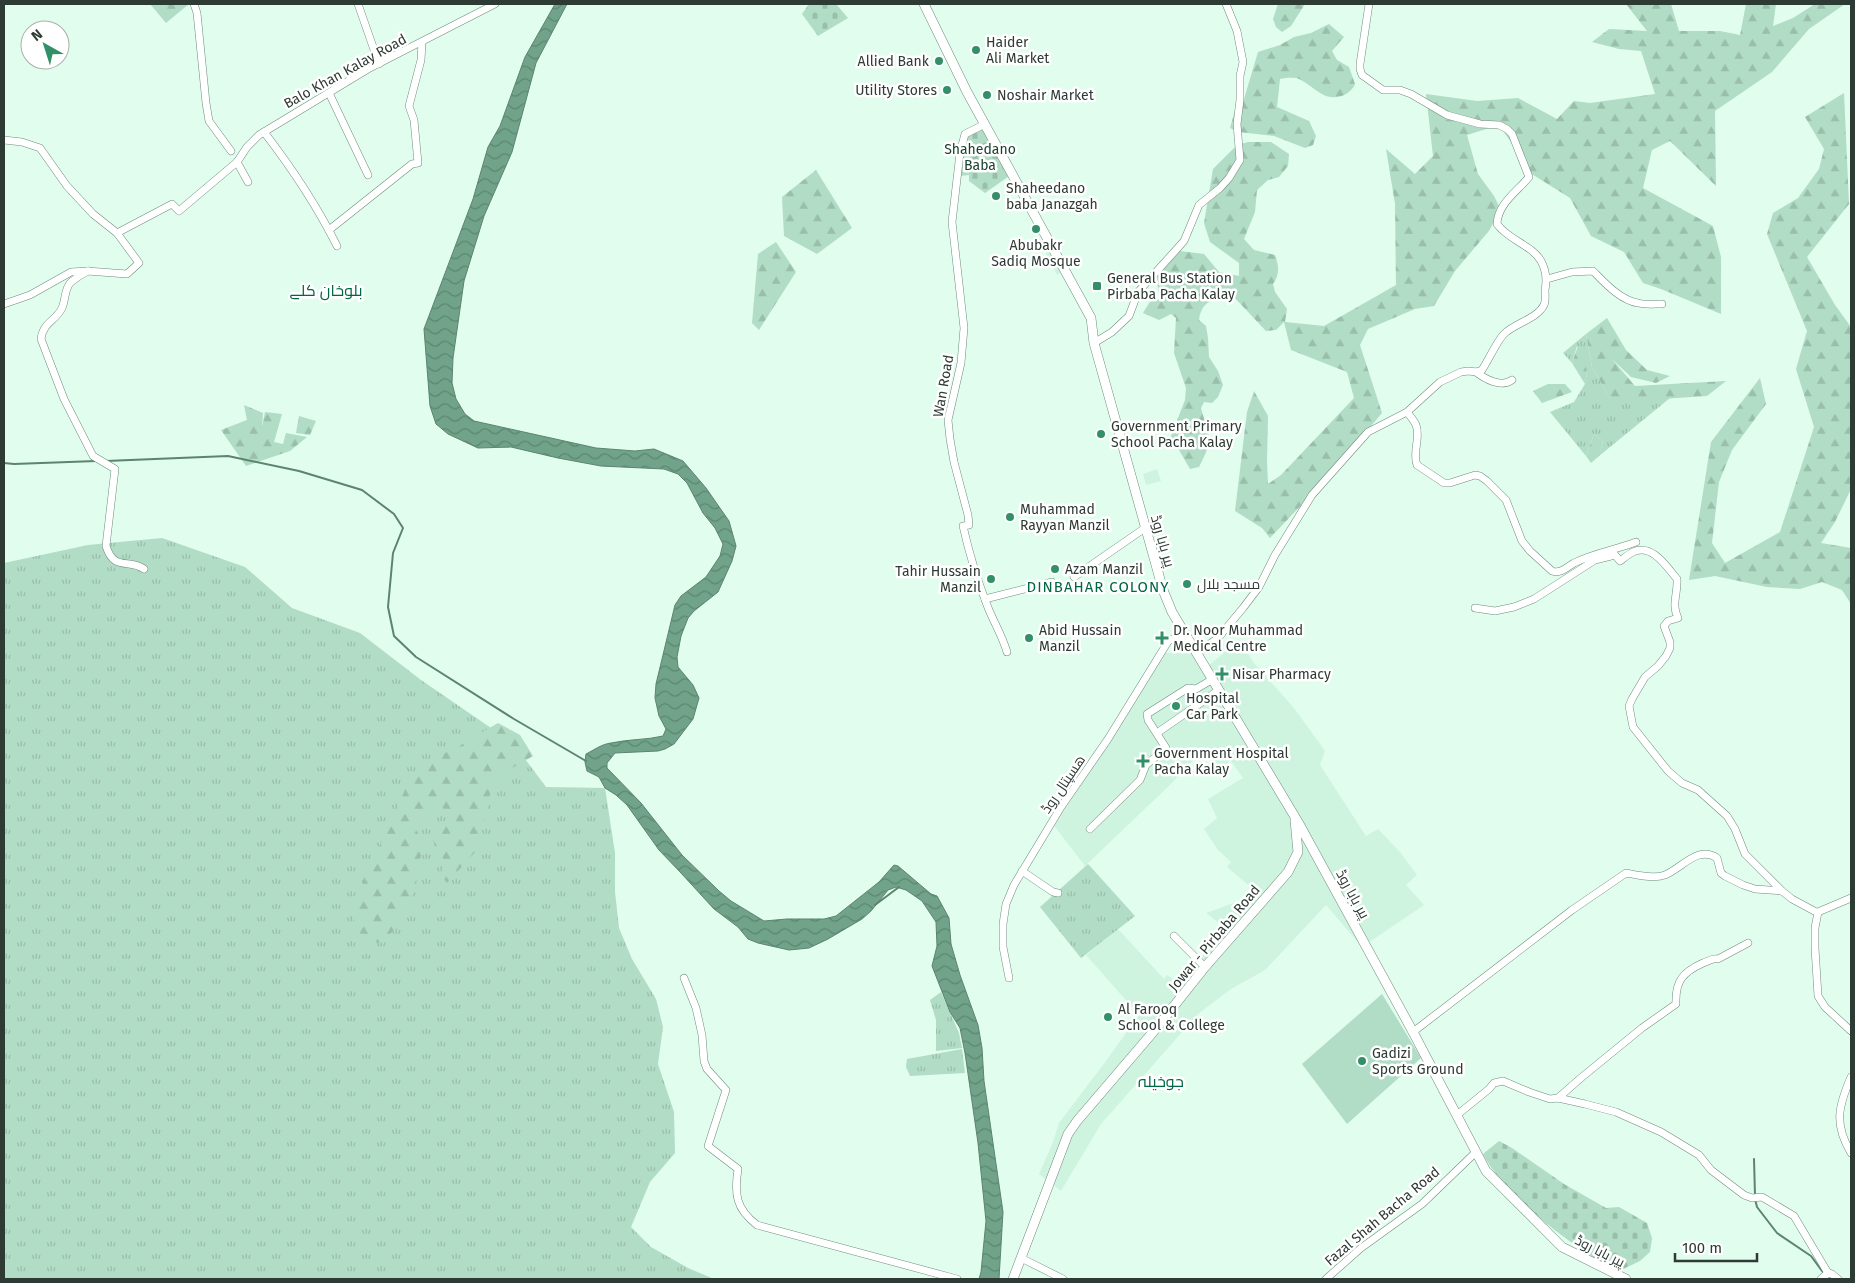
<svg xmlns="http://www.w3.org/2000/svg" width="1855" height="1283" font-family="'Fira Sans',Cairo,sans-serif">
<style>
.built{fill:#cef4e0}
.grass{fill:url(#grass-tufts)}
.forest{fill:url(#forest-firs)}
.cemetery{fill:url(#cemetery-stones)}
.garden{fill:#b1dcc5}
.water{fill:url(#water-waves);stroke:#5c8470}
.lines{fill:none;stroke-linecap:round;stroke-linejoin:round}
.stream{stroke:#5c8470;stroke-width:2}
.minor-casing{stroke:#708b7c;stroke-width:8}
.major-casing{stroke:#708b7c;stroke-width:10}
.minor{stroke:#fff;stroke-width:7}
.major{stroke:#fff;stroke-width:9}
.poi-dot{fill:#329069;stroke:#fff;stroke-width:2}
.labels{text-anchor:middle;stroke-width:5;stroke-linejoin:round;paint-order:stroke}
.poi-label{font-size:14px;fill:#2e3a34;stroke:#fff;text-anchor:start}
.street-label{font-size:14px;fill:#2e3a34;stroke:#fff}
.park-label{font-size:14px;fill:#17422f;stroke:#fff}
.neighbourhood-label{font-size:15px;letter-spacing:1px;fill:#006744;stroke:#fff}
.quarter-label{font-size:16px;fill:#006744;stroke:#fff}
</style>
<defs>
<pattern id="grass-tufts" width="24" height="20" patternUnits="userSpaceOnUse" patternTransform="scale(1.25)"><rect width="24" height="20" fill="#b1dcc5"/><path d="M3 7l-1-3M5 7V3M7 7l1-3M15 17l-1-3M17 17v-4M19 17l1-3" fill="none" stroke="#99beaa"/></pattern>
<pattern id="forest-firs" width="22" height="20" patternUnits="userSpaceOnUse" patternTransform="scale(1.25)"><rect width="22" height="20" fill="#b1dcc5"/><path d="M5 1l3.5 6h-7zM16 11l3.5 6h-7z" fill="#99beaa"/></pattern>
<pattern id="cemetery-stones" width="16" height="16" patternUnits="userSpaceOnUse" patternTransform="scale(1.25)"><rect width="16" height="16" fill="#b1dcc5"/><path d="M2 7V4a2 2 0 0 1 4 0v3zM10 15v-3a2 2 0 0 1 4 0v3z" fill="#99beaa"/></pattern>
<pattern id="water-waves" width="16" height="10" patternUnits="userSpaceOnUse" patternTransform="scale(1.25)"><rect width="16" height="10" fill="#70a389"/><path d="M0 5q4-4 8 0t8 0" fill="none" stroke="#5c8671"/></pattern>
</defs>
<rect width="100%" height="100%" fill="#e0fded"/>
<g class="built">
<polygon points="1047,244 1061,272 1057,275 1042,246"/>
<polygon points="1157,469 1161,481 1146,485 1143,474"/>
<polygon points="1239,640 1254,663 1294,708 1325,751 1320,765 1366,836 1378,829 1400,852 1417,875 1406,885 1424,905 1362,947 1326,905 1265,970 1231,989 1198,1014 1101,1124 1061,1191 1039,1174 1053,1142 1059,1123 1106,1061 1139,1015 1086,955 1118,929 1164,979 1167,975 1181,985 1223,926 1206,913 1259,894 1227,867 1231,862 1218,850 1204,829 1217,818 1208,799 1243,778 1229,758 1226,771 1218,773 1205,748 1172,783 1085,866 1052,823 1108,738 1156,653 1197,653 1206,668"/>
</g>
<g class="grass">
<polygon points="1586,334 1592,367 1610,399 1670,398 1599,456 1603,441 1594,434 1586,456 1550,412 1574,402 1585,384 1587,372 1577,346 1572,363 1563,353"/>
<polygon points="162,538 245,567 292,608 360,633 421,680 513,743 546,787 605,788 615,853 615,892 619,928 632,959 656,999 663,1027 658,1064 674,1112 675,1153 650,1182 631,1227 651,1247 688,1268 714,1279 4,1279 4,563 88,545"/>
<polygon points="1088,864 1135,916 1081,958 1040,907"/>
<polygon points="941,992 959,1033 962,1048 936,1051 936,1020 930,1000"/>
<polygon points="962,1049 965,1073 910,1076 906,1067 907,1059"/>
</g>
<g class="forest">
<polygon points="150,4 189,4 166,23"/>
<polygon points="1278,4 1305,4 1291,26 1282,32 1276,27 1273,19"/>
<path d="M1626 4H1671L1679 31H1720L1740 35 1746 4H1776L1773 26 1793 18 1815 4H1845L1809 29 1772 72 1715 111 1716 186 1670 141 1652 150 1643 188 1713 226 1721 257V314L1661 289 1643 283 1624 252 1591 236 1570 198 1527 171 1520 155 1499 125 1467 135 1478 174 1494 196 1501 210 1488 232 1455 271 1434 306 1415 309 1368 329 1360 345 1382 413 1329 476 1270 538 1262 528 1235 511 1247 412 1254 391 1268 416 1267 462 1268 484 1281 475 1354 398 1347 372 1291 350 1284 322 1276 330 1266 331 1233 296C1215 299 1202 299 1199 320L1206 326 1208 338 1209 357 1218 371 1223 385 1218 397 1212 403 1204 402 1201 408C1209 439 1215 436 1199 467L1190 469 1171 436 1185 400 1186 388 1174 353 1176 318 1171 314 1159 320 1143 313 1151 300 1160 299 1156 277 1180 251 1204 254 1219 272 1239 276V263L1210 242 1204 223 1213 169 1237 145 1248 142H1271L1289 154 1288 166 1279 177 1268 180 1257 190 1255 212 1244 239 1254 250 1275 255C1279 266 1280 274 1273 284L1275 292 1287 309 1285 322 1324 326 1396 285 1395 204 1386 149 1415 174 1433 156 1426 94 1477 101 1518 98 1557 119 1574 101 1590 103 1655 94 1641 51 1619 49 1592 42 1609 29 1647 31Z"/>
<path d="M1329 24 1344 37 1332 51 1337 60 1349 67 1355 84C1350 96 1334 101 1322 94 1314 90 1308 83 1299 79 1294 77 1286 78 1280 79L1277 107 1309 121 1316 136 1313 145 1305 148 1274 136 1239 132 1230 128 1234 114 1244 99 1258 52 1280 45 1294 37 1311 33Z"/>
<polygon points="1844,93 1849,204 1807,257 1835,305 1851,327 1851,489 1835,522 1821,543 1851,548 1851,604 1842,590 1822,582 1800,589 1767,587 1715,576 1689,580 1711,442 1760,378 1766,404 1732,450 1719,482 1712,543 1725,563 1780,532 1814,427 1796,369 1807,331 1767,234 1773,213 1798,198 1819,169 1824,149 1805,117"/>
<polygon points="816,170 852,228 817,254 784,236 782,197"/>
<polygon points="776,242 796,272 759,330 752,323 758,254"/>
<polygon points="1607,318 1626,350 1647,370 1670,376 1656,383 1631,377 1612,359 1635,386 1726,381 1707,396 1646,400 1610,399 1592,367 1586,334"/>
<polygon points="1578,346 1582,348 1587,372 1585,384 1572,363"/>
<polygon points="1548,384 1565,384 1572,392 1542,403 1533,391"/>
<polygon points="244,405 263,413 262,427 265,412 282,414 274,442 283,444 286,433 307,437 290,451 246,466 221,430 247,420"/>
<polygon points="299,416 316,421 310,435 296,433"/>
<polygon points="1594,434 1603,441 1599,456 1591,463 1586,456"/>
<polygon points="498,723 520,735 533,756 502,774 491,790 477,850 447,883 441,875 444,866 442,853 435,847 433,839 448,816 443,808 431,808 417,820 416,830 424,842 417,873 416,888 406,905 396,928 381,943 369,941 353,927 355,910 365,874 395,816 409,778 429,760 456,748"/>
</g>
<g class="cemetery">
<polygon points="809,4 836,4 848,18 818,36 802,14"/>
<polygon points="985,124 1012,174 985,193 969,181 969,175 959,176 963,140"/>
<path d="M1499 1141 1512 1148 1564 1184 1606 1208 1619 1207 1647 1223 1652 1238 1650 1252 1640 1261 1619 1271C1578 1253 1503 1194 1483 1154Z"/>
</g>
<polygon class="garden" points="1382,994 1421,1058 1347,1124 1302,1064"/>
<path class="water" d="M555 4H567L536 63 512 152 484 216 464 281 453 358 452 383 456 399 465 414 474 421 596 448 635 451 654 449 683 461 706 488 729 521 736 546 732 561 718 592 694 611 688 618 681 636 677 657 678 667 693 685 699 698 693 719 674 744 665 749 658 751 615 753 607 763V768L641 803 682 855 719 891 731 901 764 921 787 919H824L836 916 879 882 894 865 898 866 931 894 937 896 949 918 951 944 960 975 978 1025 982 1048 984 1081 1003 1212 999 1279H979L981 1272 986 1221 978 1143 965 1053 960 1028 950 1012 932 966 937 946 936 922 922 901 906 890 896 887 888 890 871 911 862 919 828 939 809 948 789 950 758 943 748 939 738 927 714 909 681 873 659 850 627 805 616 795 605 788 599 777 587 771 585 762 586 754C594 750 602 744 611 743 629 739 647 740 663 736L666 729 659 716 655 698 656 684 675 605 681 596 706 577 720 556 723 544 715 528 703 513 687 483 678 474 664 469 601 466 558 458 511 447 478 448 448 434 436 424 430 406 424 329 473 199 488 147 500 126 525 57Z"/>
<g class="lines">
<g class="stream">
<polyline points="106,461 228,456 299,471 362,490 394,514 403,528 393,553 388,607 394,636 416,657 514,719 586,761"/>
<polyline points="4,463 14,464 96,461"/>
<polyline points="875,905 899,887"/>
<polyline points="1754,1159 1755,1195"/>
<polyline points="1755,1199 1757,1207 1777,1233 1811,1256 1828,1279"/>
</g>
<g class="minor-casing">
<g id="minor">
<polyline points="194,4 197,13 206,103 209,121 231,151"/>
<polyline points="358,4 379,64"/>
<polyline points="329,93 368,175"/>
<path d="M985 124 965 134 960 153 952 222 964 328 961 363 948 420 950 439 954 462 968 515 969 525 963 526C969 553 977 579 987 605 993 621 1002 635 1007 652"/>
<path d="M264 132C291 167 317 206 337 246"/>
<polyline points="4,140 22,142 40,148 67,186 93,214 117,233"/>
<polyline points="248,182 237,162 247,147 259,135 368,69 495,4"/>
<polyline points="329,230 412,164 418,163 414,120 409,106 421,60 422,42"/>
<path d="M88 271C82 274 76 278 71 282 64 289 66 299 62 308 56 321 43 322 41 339L64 399 93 456 115 469 106 546C114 572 129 558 144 569"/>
<path d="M1547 279 1572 272 1593 271C1605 283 1620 300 1638 303 1645 305 1654 304 1662 304"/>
<polyline points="4,304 30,295 71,272 87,271 127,274 139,263 117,233 172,204 179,211 237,162"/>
<polyline points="1094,343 1112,332 1129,316 1138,292 1184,241 1199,205 1220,188 1229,178 1240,160 1237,124 1240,100 1240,76 1243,62 1237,31 1226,4"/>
<path d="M1476 372C1485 379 1501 388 1512 380"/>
<path d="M1407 412C1410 416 1414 420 1416 425 1421 438 1412 452 1417 465L1444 483H1450L1475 475 1480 476 1487 481 1506 500 1522 541 1530 551 1552 571C1561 574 1567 567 1574 563 1594 553 1615 550 1636 542"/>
<polyline points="1074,577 1145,528"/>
<polyline points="985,599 1052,582"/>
<path d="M1475 608 1495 611 1514 607 1534 599 1595 560 1615 555 1620 561C1624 558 1629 554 1633 552 1652 543 1667 567 1677 579 1678 594 1671 604 1678 618L1668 621 1664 626 1670 642V648L1666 656 1658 666 1645 677 1632 699 1629 706 1633 727 1668 771 1682 783 1698 790 1727 816 1735 829 1745 854 1782 891"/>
<path d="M1197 653 1218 638 1243 608 1259 587 1275 555 1312 495 1368 432 1407 412 1440 382 1461 372 1468 371 1477 372 1482 370C1488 361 1497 341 1504 334 1515 323 1537 319 1544 305 1546 301 1545 295 1545 290 1547 280 1546 270 1541 261 1532 245 1508 240 1497 224 1498 203 1518 191 1529 177L1512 134 1507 129 1499 125 1480 124 1447 115 1411 94 1400 90H1383L1362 75 1360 69V64L1369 4"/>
<polyline points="1157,733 1219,690"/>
<polyline points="1090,829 1140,780 1146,765 1166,748 1148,720 1147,714 1188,688 1196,689 1213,679"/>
<polyline points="1022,871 1053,892 1058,893"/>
<polyline points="1851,898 1818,912 1815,928 1815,948 1818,996 1825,1007 1851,1031"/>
<polyline points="1174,936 1205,967"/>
<path d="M684 978 696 1008 702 1035 704 1061 707 1069 726 1090 708 1146 738 1169C734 1194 736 1209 757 1225L957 1279"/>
<polyline points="1009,978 1003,947 1003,924 1006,904 1014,885 1061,807 1108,739 1169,640 1183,637 1180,629"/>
<path d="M1413 1032 1572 910 1626 873C1638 875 1653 879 1665 875 1682 868 1698 845 1717 858L1721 873 1725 876 1743 885 1755 889 1782 891 1792 899 1818 913"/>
<path d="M1851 1077C1838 1107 1834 1124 1851 1153"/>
<path d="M1558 1098 1582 1077 1642 1028 1676 1004C1675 981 1683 972 1703 963 1709 961 1712 958 1718 959L1748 943"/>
<polyline points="1457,1115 1489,1089 1494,1083 1503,1081 1529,1092 1550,1099 1558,1098 1585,1104 1616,1112 1661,1132 1699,1155 1711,1170 1744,1195 1752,1198 1762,1197 1794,1216 1828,1273"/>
<polyline points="1021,1258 1063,1279"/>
<polyline points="1326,1279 1361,1248 1422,1204 1476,1152"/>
<polyline points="1821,1279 1828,1273 1832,1274 1838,1279"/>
</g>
</g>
<g class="major-casing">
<g id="major">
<polyline points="924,4 967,92 1091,318 1094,343 1163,590 1172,612 1298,822 1413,1032 1486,1171 1562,1247 1626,1279"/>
<polyline points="1013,1279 1068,1134 1077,1121 1154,1031 1205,967 1288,872 1298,852 1295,820"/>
</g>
</g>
<use href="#minor" class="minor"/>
<use href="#major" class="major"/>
</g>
<g class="poi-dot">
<circle cx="976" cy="50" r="5"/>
<circle cx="939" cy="61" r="5"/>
<circle cx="947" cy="90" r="5"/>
<circle cx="987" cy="95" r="5"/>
<circle cx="996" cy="196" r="5"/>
<circle cx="1036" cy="229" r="5"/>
<rect x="1092" y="281" width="10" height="10" rx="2.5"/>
<circle cx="1101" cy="434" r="5"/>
<circle cx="1010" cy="517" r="5"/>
<circle cx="1055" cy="569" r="5"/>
<circle cx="991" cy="579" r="5"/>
<circle cx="1187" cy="584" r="5"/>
<circle cx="1029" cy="638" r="5"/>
<path d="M1159.5 630.5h5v5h5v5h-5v5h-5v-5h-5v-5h5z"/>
<path d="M1219.5 666.5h5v5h5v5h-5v5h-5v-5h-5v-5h5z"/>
<circle cx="1176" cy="706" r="5"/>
<path d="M1140.5 753.5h5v5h5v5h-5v5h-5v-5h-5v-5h5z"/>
<circle cx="1108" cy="1017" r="5"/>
<circle cx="1362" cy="1061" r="5"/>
</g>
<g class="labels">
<g class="poi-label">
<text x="986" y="47">Haider<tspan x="986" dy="16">Ali Market</tspan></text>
<text x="929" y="66" text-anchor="end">Allied Bank</text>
<text x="937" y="95" text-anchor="end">Utility Stores</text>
<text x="997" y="100">Noshair Market</text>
<text x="1006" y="193">Shaheedano<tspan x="1006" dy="16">baba Janazgah</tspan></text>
<text x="1036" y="250" text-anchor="middle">Abubakr<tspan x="1036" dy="16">Sadiq Mosque</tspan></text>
<text x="1107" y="283">General Bus Station<tspan x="1107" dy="16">Pirbaba Pacha Kalay</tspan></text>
<text x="1111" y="431">Government Primary<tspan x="1111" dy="16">School Pacha Kalay</tspan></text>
<text x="1020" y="514">Muhammad<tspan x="1020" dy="16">Rayyan Manzil</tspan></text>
<text x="1065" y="574">Azam Manzil</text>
<text x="981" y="576" text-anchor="end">Tahir Hussain<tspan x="981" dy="16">Manzil</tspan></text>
<text x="1197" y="589">مسجد بلال</text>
<text x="1039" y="635">Abid Hussain<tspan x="1039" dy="16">Manzil</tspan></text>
<text x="1173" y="635">Dr. Noor Muhammad<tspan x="1173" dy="16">Medical Centre</tspan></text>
<text x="1232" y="679">Nisar Pharmacy</text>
<text x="1186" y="703">Hospital<tspan x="1186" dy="16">Car Park</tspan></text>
<text x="1154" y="758">Government Hospital<tspan x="1154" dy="16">Pacha Kalay</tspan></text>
<text x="1118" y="1014">Al Farooq<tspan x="1118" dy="16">School &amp; College</tspan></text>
<text x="1372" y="1058">Gadizi<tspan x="1372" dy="16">Sports Ground</tspan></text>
</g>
<g class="street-label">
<text transform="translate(345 71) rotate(-29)" y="5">Balo Khan Kalay Road</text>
<text transform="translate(943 386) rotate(-80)" y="5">Wan Road</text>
<text transform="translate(1163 541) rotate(74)" y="5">پیر بابا روڈ</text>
<text transform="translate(1063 784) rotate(-56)" y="5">ھسپتال روڈ</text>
<text transform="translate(1353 894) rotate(61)" y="5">پیر بابا روڈ</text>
<text transform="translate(1214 938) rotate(-50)" y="5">Jowar - Pirbaba Road</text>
<text transform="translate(1382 1216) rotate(-40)" y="5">Fazal Shah Bacha Road</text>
<text transform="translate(1600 1251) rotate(27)" y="5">پیر بابا روڈ</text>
</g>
<g class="park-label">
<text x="980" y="154">Shahedano<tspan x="980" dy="16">Baba</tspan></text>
</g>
<g class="neighbourhood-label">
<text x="1098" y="592">DINBAHAR COLONY</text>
</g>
<g class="quarter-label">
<text x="326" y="296">بلوخان كلے</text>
<text x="1161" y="1087">جوخیلہ</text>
</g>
</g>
<rect width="1855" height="1283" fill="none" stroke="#2e3a34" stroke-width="10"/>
<g transform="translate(45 45) rotate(321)"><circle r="24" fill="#ffffff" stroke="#abb0ae"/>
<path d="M0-4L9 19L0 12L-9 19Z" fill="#329069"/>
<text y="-8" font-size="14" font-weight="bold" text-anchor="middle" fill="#2e3a34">N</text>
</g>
<path d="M1675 1253v8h82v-8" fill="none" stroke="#2e3a34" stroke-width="2.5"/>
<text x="1682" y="1253" font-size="15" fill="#2e3a34" stroke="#ffffff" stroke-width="4" paint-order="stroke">100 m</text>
</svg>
